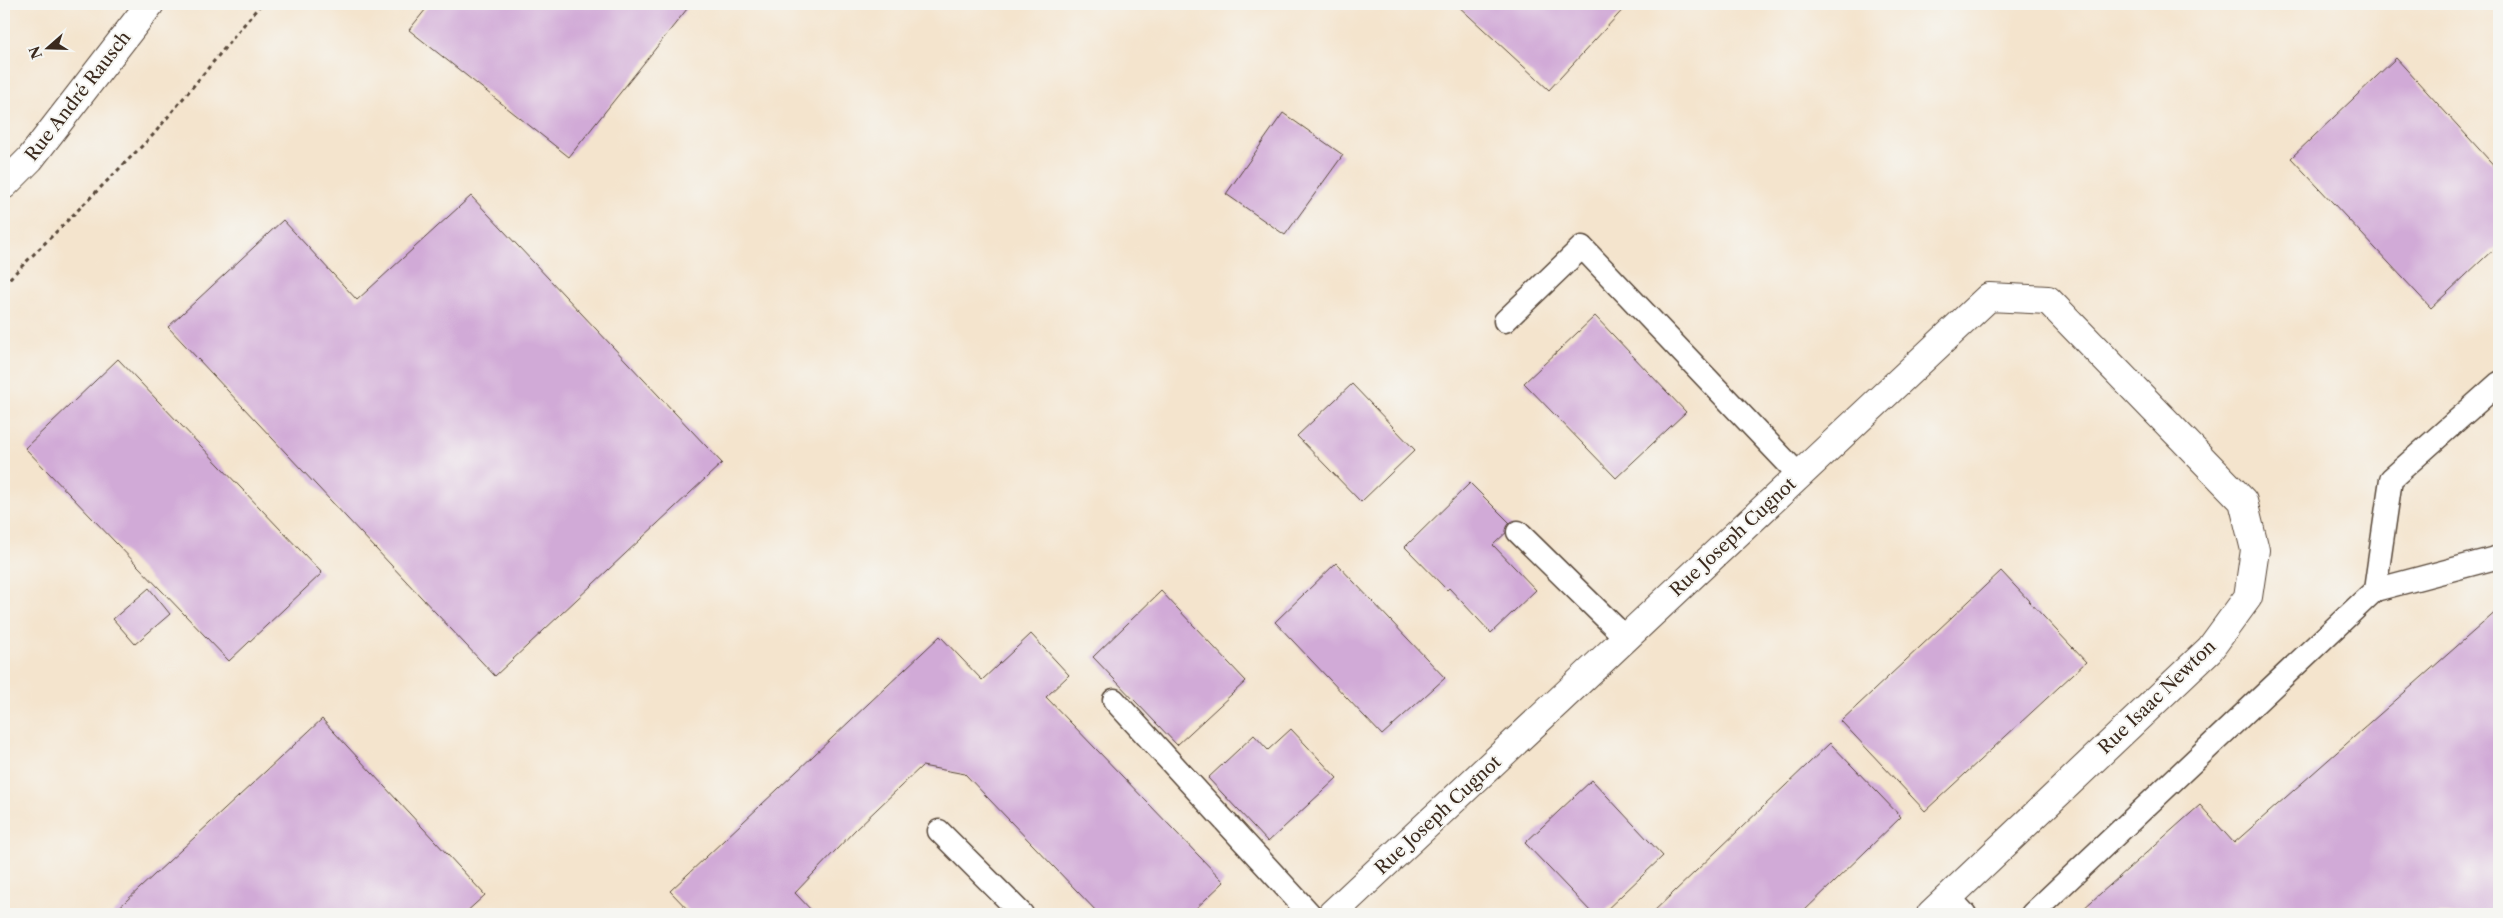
<svg xmlns="http://www.w3.org/2000/svg" width="2503" height="918" font-family="'Libre Caslon Text',serif">
<style>
.building{fill:#d1aad7}
.lines{fill:none;stroke-linecap:round;stroke-linejoin:round}
.service-casing{stroke:#574638;stroke-width:25}
.minor-casing{stroke:#574638;stroke-width:30}
.tertiary-casing{stroke:#574638;stroke-width:30}
.path{stroke:#574638;stroke-width:3;stroke-dasharray:4 4;stroke-linecap:butt}
.service{stroke:#fff;stroke-width:22}
.minor{stroke:#fff;stroke-width:28}
.tertiary{stroke:#fff;stroke-width:28}
.labels{text-anchor:middle;stroke-width:4;stroke-linejoin:round;paint-order:stroke}
.street-label{font-size:18px;fill:#3b2a1e;stroke:#f6f6f2}
</style>
<rect width="100%" height="100%" fill="#f6f6f2"/>
<filter id="ink" filterUnits="userSpaceOnUse"><feTurbulence type="fractalNoise" baseFrequency=".02" numOctaves="2"/><feDisplacementMap in="SourceGraphic" scale="10" xChannelSelector="R" yChannelSelector="G"/><feConvolveMatrix kernelMatrix="1 2 1 2 8 2 1 2 1" color-interpolation-filters="sRGB"/></filter>
<filter id="wash" filterUnits="userSpaceOnUse"><feTurbulence type="fractalNoise" baseFrequency=".0096" numOctaves="4" result="noise"/><feDisplacementMap in="SourceGraphic" scale="20" xChannelSelector="R" yChannelSelector="G"/><feGaussianBlur stdDeviation="1.12" result="paint"/><feColorMatrix in="noise" values="0 0 0 0 0 0 0 0 0 0 0 0 0 0 0 0 0 1.4 0 .05"/><feComposite in="paint" operator="in"/></filter>
<g filter="url(#wash)">
<rect width="100%" height="100%" fill="#f4e4cd"/>
<g id="blocks">
<g class="building">
<polygon points="430,4 691,4 569,157 409,30"/>
<polygon points="1456,4 1628,4 1549,90"/>
<polygon points="2396,58 2499,171 2499,244 2431,308 2291,158"/>
<polygon points="1283,113 1343,155 1285,235 1226,194"/>
<polygon points="471,196 722,463 495,676 168,327 283,220 357,300"/>
<polygon points="1595,316 1686,412 1616,478 1524,383"/>
<polygon points="118,359 322,573 229,661 25,448"/>
<polygon points="1352,384 1415,450 1361,502 1297,436"/>
<polygon points="1470,483 1513,526 1493,545 1536,590 1491,633 1449,588 1447,590 1405,547"/>
<polygon points="1336,563 1445,678 1382,735 1275,622"/>
<polygon points="2001,571 2086,662 1925,811 1841,721"/>
<polygon points="149,588 170,614 135,644 113,619"/>
<polygon points="1161,591 1246,681 1177,745 1093,657"/>
<polygon points="2499,609 2499,914 2088,914 2083,909 2200,805 2234,843"/>
<polygon points="1031,634 1069,675 1046,697 1224,882 1190,914 1099,914 965,774 922,766 855,830 795,893 815,914 692,914 670,891 940,636 982,680"/>
<polygon points="322,719 485,895 464,914 112,914"/>
<polygon points="1291,729 1337,778 1268,842 1208,778 1254,735 1268,750"/>
<polygon points="1830,743 1901,817 1801,914 1651,914"/>
<polygon points="1592,780 1663,856 1602,914 1593,914 1525,843"/>
</g>
</g>
</g>
<g filter="url(#ink)">
<use href="#blocks" fill-opacity="0" stroke="#574638" stroke-width="1"/>
<g class="lines">
<g class="service-casing">
<g id="service">
<polyline points="1505,321 1582,247 1799,475"/>
<polyline points="1518,532 1626,638"/>
<polyline points="2375,590 2499,557"/>
<polyline points="1114,700 1310,914"/>
<polyline points="939,831 1022,914"/>
<polyline points="1949,897 1965,914"/>
<polyline points="2032,914 2375,590 2391,479 2499,383"/>
</g>
</g>
<g class="minor-casing">
<polyline id="minor" points="1332,914 1989,297 2048,300 2243,501 2255,550 2248,597 2210,649 1931,914"/>
</g>
<g class="tertiary-casing">
<polyline id="tertiary" points="4,185 30,159 150,4"/>
</g>
<polyline class="path" points="4,284 153,135 261,4"/>
<use href="#service" class="service"/>
<use href="#minor" class="minor"/>
<use href="#tertiary" class="tertiary"/>
</g>
</g>
<g class="labels">
<g class="street-label">
<text transform="translate(78 96) rotate(-52)" y="6">Rue André Rausch</text>
<text transform="translate(1733 537) rotate(-43)" y="6">Rue Joseph Cugnot</text>
<text transform="translate(2157 697) rotate(-44)" y="6">Rue Isaac Newton</text>
<text transform="translate(1438 815) rotate(-43)" y="6">Rue Joseph Cugnot</text>
</g>
</g>
<rect width="2503" height="918" fill="none" stroke="#f6f6f2" stroke-width="20"/>
<g transform="translate(48 48) rotate(250)" stroke="#f6f6f2" stroke-width="4" paint-order="stroke">
<path d="M0-4L9 19L0 12L-9 19Z" fill="#3b2a1e"/>
<text y="-8" font-size="14" font-weight="bold" text-anchor="middle" fill="#3b2a1e">N</text>
</g>
</svg>
